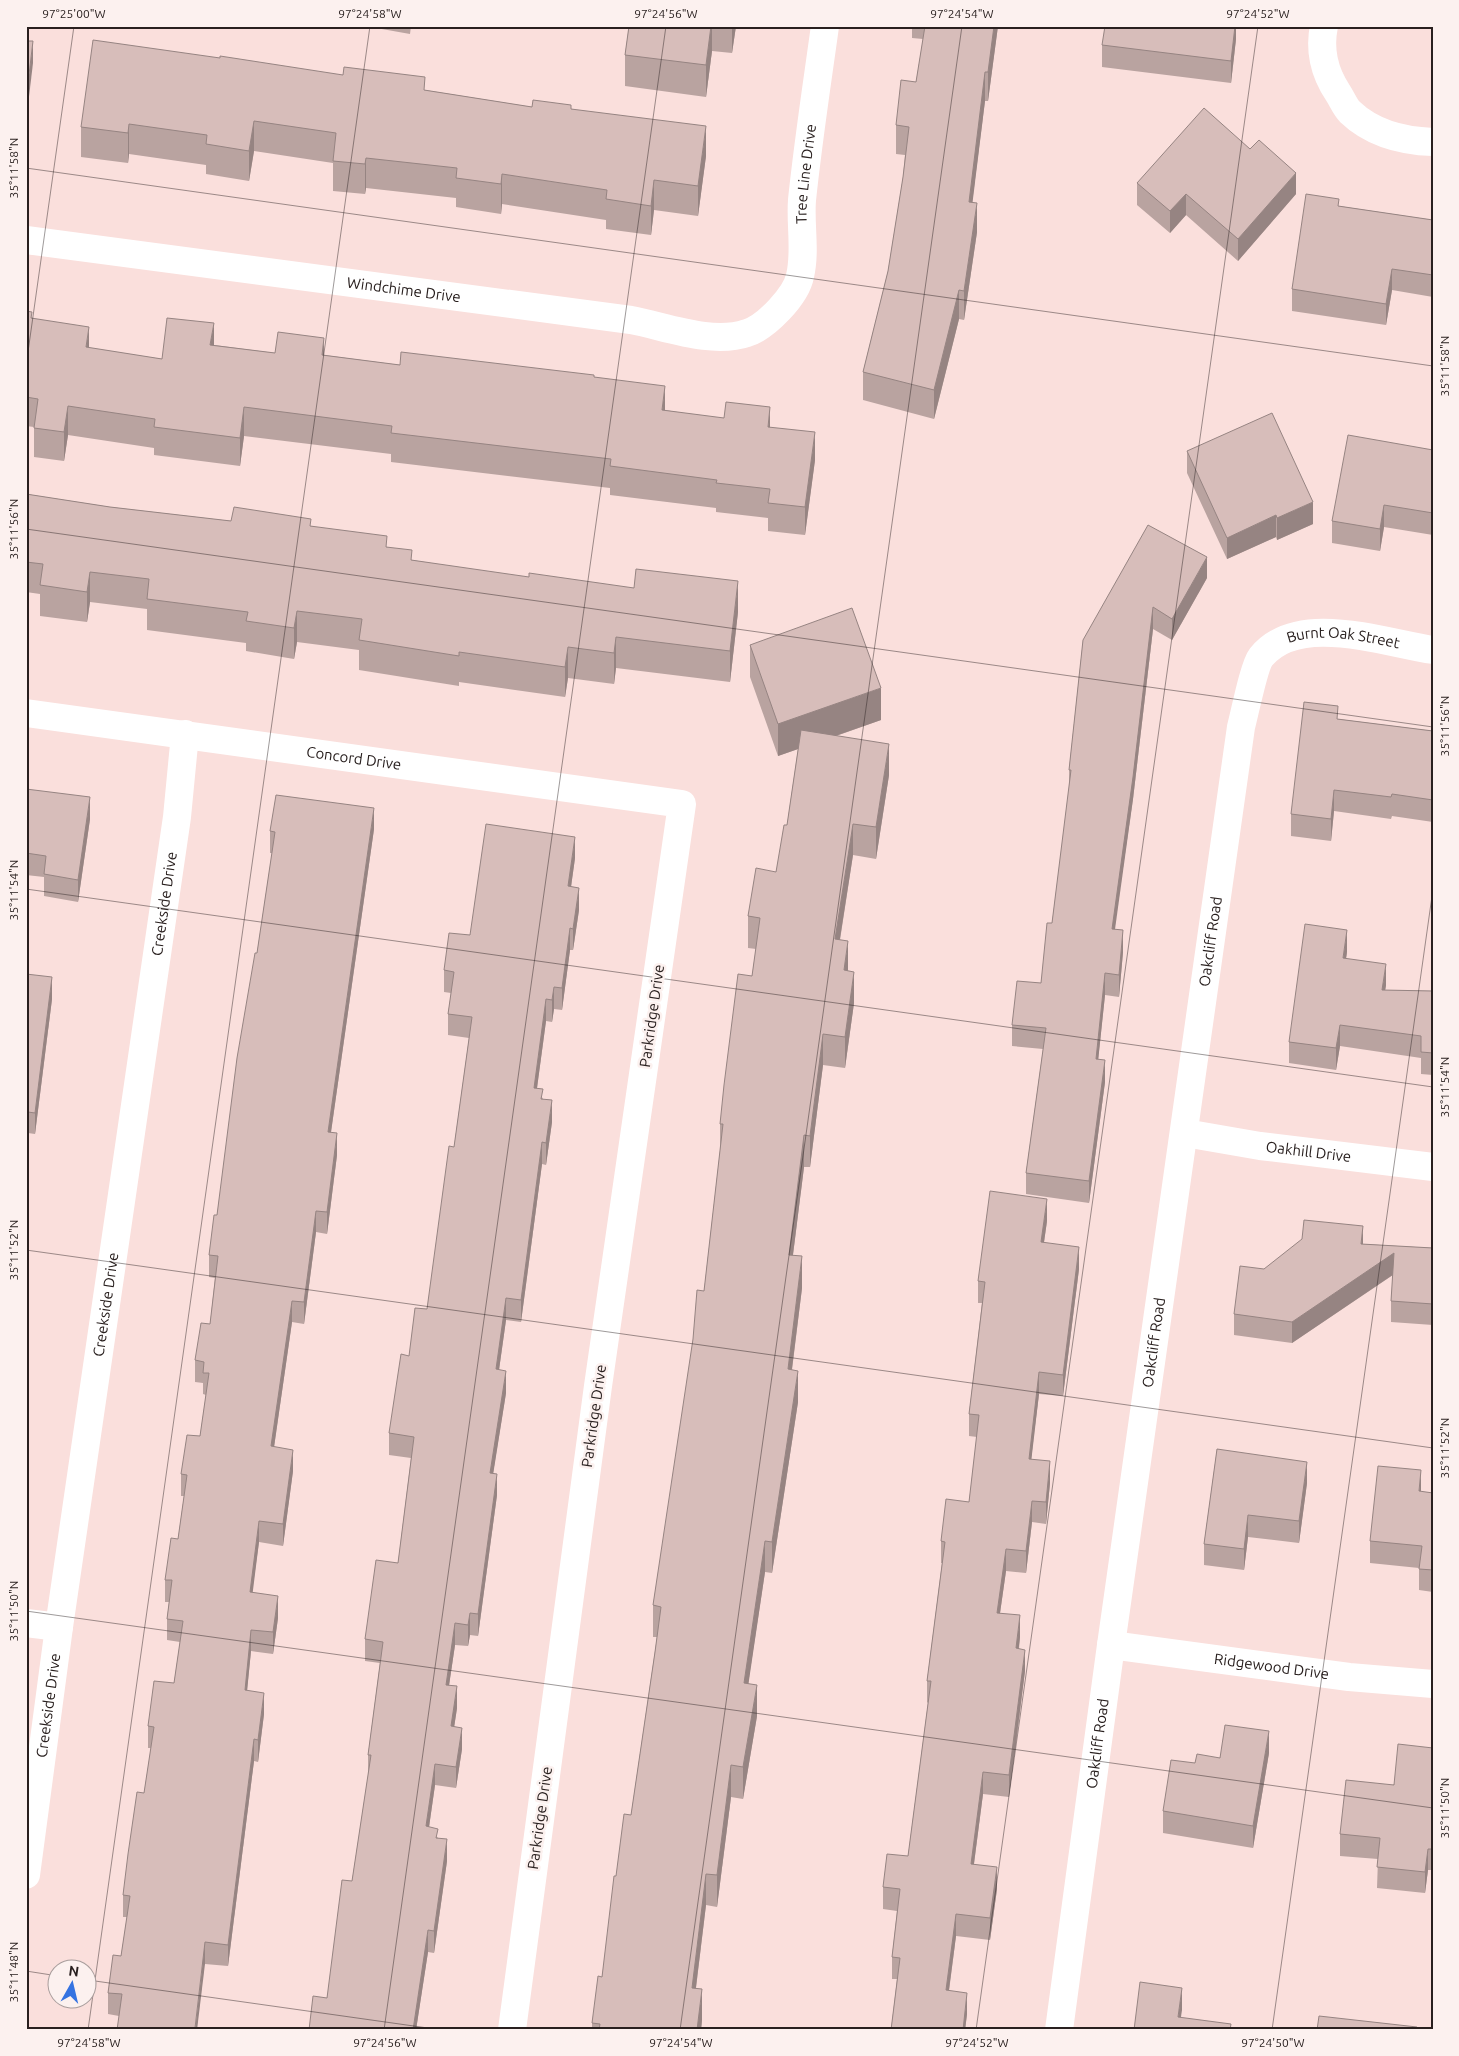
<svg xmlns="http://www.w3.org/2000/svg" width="1459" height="2056" font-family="Ubuntu,sans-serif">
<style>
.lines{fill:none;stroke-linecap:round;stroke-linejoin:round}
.minor{stroke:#fff;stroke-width:28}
.wall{fill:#b9a3a0}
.shaded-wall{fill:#968482}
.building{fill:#d7bdba;stroke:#968482}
.ticks{fill:none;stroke:#29201f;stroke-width:1;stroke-opacity:0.45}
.labels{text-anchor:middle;stroke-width:5;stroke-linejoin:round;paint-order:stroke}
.street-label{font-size:15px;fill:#29201f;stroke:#fcf1ef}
.neatline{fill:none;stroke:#29201f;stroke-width:2}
.ticks-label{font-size:12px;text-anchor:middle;fill:#29201f}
</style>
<rect width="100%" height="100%" fill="#fadfdc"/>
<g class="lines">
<g class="minor">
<path d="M1324 26C1319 50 1324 72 1338 93 1342 99 1345 107 1350 112 1372 133 1403 141 1433 142"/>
<path id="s1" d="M26 240 631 320C667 327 712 345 747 333 766 327 796 296 800 276 806 251 800 225 802 200 808 142 817 84 825 26"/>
<path id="s2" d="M26 713 682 804 598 1386 512 2030"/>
<path id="s3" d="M1185 1133 1260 1146 1433 1167"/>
<polyline points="26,1623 59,1627"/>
<path id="s4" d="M1111 1645 1349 1677 1433 1684"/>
<path id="s5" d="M26 1875 59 1627 177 817 185 734"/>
<path id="s6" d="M1059 2030 1111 1645 1241 727C1245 712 1254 666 1261 657 1298 611 1384 643 1433 650"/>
</g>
</g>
<g class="wall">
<polygon points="365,26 411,26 410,34"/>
<polygon points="629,26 736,26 732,53 712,51 706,97 625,86 625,55"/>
<polygon points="912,26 998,26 988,101 985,101 972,203 977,232 964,320 959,319 934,419 863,400 863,372 888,271 903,177 905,155 896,154 896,125 916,82 923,39 912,38"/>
<polygon points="1236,26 1236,39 1231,83 1102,67 1102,45"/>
<polygon points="425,90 532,107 571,109 706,156 698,216 654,210 651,235 606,229 606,220 502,204 501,214 456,207 456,198 366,188 365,194 333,191 333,163 254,151 249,181 206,174 206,165 129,154 128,163 81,157 81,127"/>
<polygon points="1250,149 1296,194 1238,261 1186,215 1170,233 1137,205 1137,183"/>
<polygon points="1339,206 1433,220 1433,297 1392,290 1386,325 1292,311 1292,289"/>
<polygon points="26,311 32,318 89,348 162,359 214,345 275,353 324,355 400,365 594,377 665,410 770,427 815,460 805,535 768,531 768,518 716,512 716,508 610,495 610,488 391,462 391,454 244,436 240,466 154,455 154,448 68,435 64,461 34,457 34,427 26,426"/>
<polygon points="1433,450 1433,535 1384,527 1380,551 1332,543 1332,521"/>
<polygon points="1187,451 1313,524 1277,540 1276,537 1227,559 1187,473"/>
<polygon points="26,494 110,507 231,521 311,526 387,547 412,560 738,612 730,682 616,668 614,684 568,678 565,697 459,682 459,686 359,670 359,650 297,642 294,659 246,651 246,643 147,630 147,609 90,602 87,622 40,616 40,594 26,592"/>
<polygon points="1207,578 1172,640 1153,629 1133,799 1114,929 1123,952 1119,997 1105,995 1098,1060 1105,1082 1089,1203 1026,1194 1026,1173 1043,1049 1012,1046 1012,1025 1041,983 1052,923 1069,791 1069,770 1083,640"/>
<polygon points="750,645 881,720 836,736 889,775 876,859 853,855 840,940 848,971 854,1003 845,1068 823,1065 810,1167 804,1167 793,1255 802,1288 792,1370 798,1402 772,1573 765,1572 748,1684 757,1716 743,1799 731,1797 717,1907 706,1905 696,1988 702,2020 701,2030 592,2030 592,2023 602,1977 616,1876 631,1815 657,1637 653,1637 653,1605 704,1291 720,1151 720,1124 752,976 756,949 748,948 748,916 776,872 787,825 798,749 778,756 750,677"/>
<polygon points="1338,719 1433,731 1433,822 1392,816 1391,819 1334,811 1331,841 1291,836 1291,814"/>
<polygon points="26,789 90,819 78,902 44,896 44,877 26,875"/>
<polygon points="374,829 331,1132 337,1155 327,1234 316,1232 304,1324 292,1322 274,1447 293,1471 283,1546 259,1542 252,1592 278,1618 273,1654 251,1651 247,1690 264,1714 258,1762 254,1761 228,1966 205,1964 119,2016 108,2014 108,1993 121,1956 127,1917 123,1917 123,1895 144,1793 151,1748 148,1748 148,1726 174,1683 180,1642 167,1640 167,1619 169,1602 165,1602 165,1580 178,1539 184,1496 181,1496 181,1474 200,1436 206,1395 203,1394 203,1383 195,1382 195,1360 210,1324 215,1278 209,1277 209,1255 217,1215 257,953 272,853 270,853 270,831"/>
<polygon points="575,858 571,887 579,910 573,950 570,950 562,1010 554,1009 552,1022 546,1021 537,1088 543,1099 552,1122 546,1165 542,1164 521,1322 506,1320 499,1370 506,1393 493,1473 497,1495 478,1636 470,1635 468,1646 455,1645 449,1685 457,1708 454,1727 462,1749 456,1788 435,1785 429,1827 438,1838 447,1861 434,1953 428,1952 416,2030 309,2030 327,1998 352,1881 368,1776 368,1755 380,1663 365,1661 365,1639 398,1563 411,1458 389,1455 389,1433 409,1356 427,1309 454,1147 469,1038 448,1035 448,1014 451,993 444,992 444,970 470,935"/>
<polygon points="1347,952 1346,958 1386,985 1385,990 1433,991 1433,1075 1421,1074 1421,1058 1340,1046 1336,1070 1289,1063 1289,1042"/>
<polygon points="26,974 52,999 35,1134 28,1133 26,1152"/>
<polygon points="1047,1221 1044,1242 1079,1269 1063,1396 1039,1394 1031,1459 1050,1483 1046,1524 1032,1522 1026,1573 1006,1571 1000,1613 1020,1637 1019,1649 1025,1671 1009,1797 983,1794 974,1864 997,1889 990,1940 956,1936 949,1991 967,2014 965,2030 891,2030 897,1979 892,1979 892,1957 897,1911 883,1909 883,1887 908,1856 928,1703 927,1702 927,1681 942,1563 941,1563 941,1541 969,1502 977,1437 969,1436 969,1414 982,1303 978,1303 978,1281"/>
<polygon points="1363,1244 1433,1248 1433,1325 1391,1322 1391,1301 1393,1275 1292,1343 1234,1335 1234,1314 1264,1269"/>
<polygon points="1217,1449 1307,1483 1299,1543 1248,1537 1244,1570 1204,1565 1204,1544"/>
<polygon points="1421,1492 1433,1493 1433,1592 1419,1590 1419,1568 1370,1563 1370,1541"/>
<polygon points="1433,1748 1433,1870 1428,1870 1425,1893 1377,1888 1378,1859 1340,1856 1340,1834"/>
<polygon points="1269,1753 1253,1848 1163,1833 1163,1811 1220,1758"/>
</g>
<g class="shaded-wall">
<polygon points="711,26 712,26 712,51 706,97 706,65"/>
<polygon points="732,26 736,26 732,53"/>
<polygon points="994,26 998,26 988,101 988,72"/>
<polygon points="1235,26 1236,26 1236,39 1231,83 1231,61"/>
<polygon points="33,41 33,63 26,122 26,100"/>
<polygon points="985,72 985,101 969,231 969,202"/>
<polygon points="254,121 254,151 249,181 249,151"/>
<polygon points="129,124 129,154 128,163 128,133"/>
<polygon points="706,126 706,156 698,216 698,186"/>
<polygon points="366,158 366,188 365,194 365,164"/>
<polygon points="1296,173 1296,194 1238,261 1238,239"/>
<polygon points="502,174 502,204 501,214 501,184"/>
<polygon points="654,180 654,210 651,235 651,206"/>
<polygon points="1186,194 1186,215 1170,233 1170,211"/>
<polygon points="977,203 977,232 964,320 964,291"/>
<polygon points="1392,269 1392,290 1386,325 1386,304"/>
<polygon points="959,290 959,319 934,419 934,390"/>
<polygon points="214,323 214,351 210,345"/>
<polygon points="89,327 89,355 86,347"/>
<polygon points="324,338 324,367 322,355"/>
<polygon points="665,386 665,415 662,410"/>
<polygon points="68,406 68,435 64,461 64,432"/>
<polygon points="244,407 244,436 240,466 240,438"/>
<polygon points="770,407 770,435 768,427"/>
<polygon points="815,432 815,460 805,535 805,507"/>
<polygon points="1313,502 1313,524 1277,540 1277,518"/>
<polygon points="1384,505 1384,527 1380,551 1380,529"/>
<polygon points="1276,515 1276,537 1227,559 1227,538"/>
<polygon points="1207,557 1207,578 1172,640 1172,619"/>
<polygon points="90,572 90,602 87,622 87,592"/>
<polygon points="738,581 738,612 730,682 730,651"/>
<polygon points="1153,607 1153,629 1133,799 1112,951 1112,929"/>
<polygon points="297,611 297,642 294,659 294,628"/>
<polygon points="616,637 616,668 614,684 614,653"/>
<polygon points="568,647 568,678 565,697 565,667"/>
<polygon points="881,688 881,720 778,756 778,724"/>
<polygon points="889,744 889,775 876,859 876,827"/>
<polygon points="1334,790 1334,811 1331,841 1331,819"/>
<polygon points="90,797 90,819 78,902 78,880"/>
<polygon points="374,808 374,829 328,1153 328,1132"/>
<polygon points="853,824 853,855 835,970 835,939"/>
<polygon points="575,837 575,858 568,908 568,886"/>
<polygon points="579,888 579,910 573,950 573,929"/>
<polygon points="570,928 570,950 562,1010 562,988"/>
<polygon points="1123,930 1123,952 1119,997 1119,975"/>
<polygon points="1347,930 1347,952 1343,979 1343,958"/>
<polygon points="848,941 848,972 844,970"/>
<polygon points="1386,964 1386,985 1382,1011 1382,990"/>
<polygon points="854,972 854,1003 845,1068 845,1037"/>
<polygon points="1105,973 1105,995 1096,1081 1096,1059"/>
<polygon points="52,977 52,999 35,1134 35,1113"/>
<polygon points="554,987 554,1009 552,1022 552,1000"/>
<polygon points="546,999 546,1021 534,1110 534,1088"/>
<polygon points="1340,1025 1340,1046 1336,1070 1336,1048"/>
<polygon points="823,1034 823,1065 810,1167 810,1136"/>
<polygon points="1105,1060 1105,1082 1089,1203 1089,1181"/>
<polygon points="552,1100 552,1122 546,1165 546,1143"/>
<polygon points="28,1112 28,1133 26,1152 26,1130"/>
<polygon points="337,1133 337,1155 327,1234 327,1212"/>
<polygon points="804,1135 804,1167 789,1286 789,1255"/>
<polygon points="542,1142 542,1164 521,1322 521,1300"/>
<polygon points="27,1173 27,1195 26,1203 26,1181"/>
<polygon points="1047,1199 1047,1221 1041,1263 1041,1242"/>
<polygon points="316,1211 316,1232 304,1324 304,1302"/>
<polygon points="1363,1226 1363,1248 1361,1244"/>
<polygon points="1079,1247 1079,1269 1063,1396 1063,1375"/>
<polygon points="1394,1253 1394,1274 1292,1343 1292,1322"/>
<polygon points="802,1256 802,1288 788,1400 788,1369"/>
<polygon points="506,1298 506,1320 496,1391 496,1369"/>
<polygon points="292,1301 292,1322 271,1468 271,1446"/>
<polygon points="506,1371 506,1393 490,1494 490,1473"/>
<polygon points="798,1371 798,1402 772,1573 772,1542"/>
<polygon points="1039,1372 1039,1394 1029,1480 1029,1459"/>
<polygon points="293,1450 293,1471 283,1546 283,1524"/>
<polygon points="1050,1461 1050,1483 1046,1524 1046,1502"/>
<polygon points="1307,1462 1307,1483 1299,1543 1299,1521"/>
<polygon points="1421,1470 1421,1492 1419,1491"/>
<polygon points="497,1474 497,1495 478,1636 478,1614"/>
<polygon points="1032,1501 1032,1522 1026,1573 1026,1551"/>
<polygon points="1248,1515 1248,1537 1244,1570 1244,1549"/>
<polygon points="259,1521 259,1542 250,1614 250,1592"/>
<polygon points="765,1541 765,1572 744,1714 744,1683"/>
<polygon points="1006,1549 1006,1571 997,1634 997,1613"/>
<polygon points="278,1596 278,1618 273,1654 273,1632"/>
<polygon points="470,1613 470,1635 468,1646 468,1625"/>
<polygon points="1020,1615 1020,1637 1016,1670 1016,1648"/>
<polygon points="455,1623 455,1645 446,1706 446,1685"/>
<polygon points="251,1630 251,1651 245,1712 245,1690"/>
<polygon points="1025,1650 1025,1671 1009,1797 1009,1775"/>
<polygon points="757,1685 757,1716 743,1799 743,1767"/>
<polygon points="457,1686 457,1708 451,1748 451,1726"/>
<polygon points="264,1693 264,1714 258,1762 258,1740"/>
<polygon points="462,1728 462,1749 456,1788 456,1767"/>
<polygon points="1269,1731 1269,1753 1253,1848 1253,1826"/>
<polygon points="254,1739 254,1761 228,1966 228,1945"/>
<polygon points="435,1764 435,1785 426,1848 426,1826"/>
<polygon points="731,1765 731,1797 717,1907 717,1875"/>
<polygon points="983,1772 983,1794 971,1886 971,1864"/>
<polygon points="447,1839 447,1861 434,1953 434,1931"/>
<polygon points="1428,1849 1428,1870 1425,1893 1425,1872"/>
<polygon points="997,1867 997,1889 990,1940 990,1918"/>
<polygon points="706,1874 706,1905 692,2019 692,1988"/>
<polygon points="956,1914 956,1936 946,2012 946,1990"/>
<polygon points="428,1930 428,1952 416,2030 413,2030"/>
<polygon points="205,1942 205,1964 197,2030 195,2030"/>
<polygon points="1182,1988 1182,2010 1179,2030 1178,2017"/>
<polygon points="702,1989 702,2020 701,2030 697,2030"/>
<polygon points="967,1993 967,2014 965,2030 963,2030"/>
</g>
<g class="building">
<polygon points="629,26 711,26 706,65 625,55"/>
<polygon points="925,26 994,26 988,72 985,72 969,202 977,203 964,291 959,290 934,390 863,372 888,271 903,177 909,127 896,125 901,80 916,82"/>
<polygon points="1105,26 1235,26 1231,61 1102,45"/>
<polygon points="93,40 220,58 220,56 343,75 344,67 425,77 424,90 532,107 533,100 571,105 571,109 706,126 698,186 654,180 651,206 606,199 607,190 502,174 501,184 456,178 457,168 366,158 365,164 333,161 336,133 254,121 249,151 206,144 207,135 129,124 128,133 81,127"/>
<polygon points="26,41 33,41 26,100"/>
<polygon points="1204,108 1250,149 1259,140 1296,173 1238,239 1186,194 1170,211 1137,183"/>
<polygon points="1306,194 1339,199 1338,206 1433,220 1433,275 1392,269 1386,304 1292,289"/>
<polygon points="26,311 32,312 31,318 89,327 86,347 162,359 167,318 214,323 210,345 275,353 278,332 324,338 322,355 400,365 401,352 594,375 594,377 665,386 662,410 724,418 726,402 770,407 768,427 815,432 805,507 768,503 770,489 716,483 717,480 610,466 611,459 391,433 392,426 244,407 240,438 154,427 155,419 68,406 64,432 34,428 38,399 26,397"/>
<polygon points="1272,413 1313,502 1277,518 1276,515 1227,538 1187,451"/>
<polygon points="1348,435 1433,450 1433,513 1384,505 1380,529 1332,521"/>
<polygon points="26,494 110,507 231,521 234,507 311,519 310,526 387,536 386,547 412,550 411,560 529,577 529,573 634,588 636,569 738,581 730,651 616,637 614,653 568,647 565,667 459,652 459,656 359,640 362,619 297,611 294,628 246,621 248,612 147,599 149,579 90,572 87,592 40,585 43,564 26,562"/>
<polygon points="1148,525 1207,557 1172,619 1153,607 1133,777 1112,929 1123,930 1119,975 1105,973 1096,1059 1105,1060 1089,1181 1026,1173 1046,1028 1012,1025 1017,981 1041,983 1047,923 1052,923 1071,770 1069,770 1083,640"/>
<polygon points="852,608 881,688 778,724 750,645"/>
<polygon points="1304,702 1338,706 1337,719 1433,731 1433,800 1392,794 1391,797 1334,790 1331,819 1291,814"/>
<polygon points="801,730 889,744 876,827 853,824 835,939 848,941 844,970 854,972 845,1037 823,1034 810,1136 804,1135 789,1255 802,1256 788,1369 798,1371 772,1542 765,1541 744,1683 757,1685 743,1767 731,1765 717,1875 706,1874 692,1988 702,1989 697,2030 599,2030 600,2024 592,2023 598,1976 602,1977 614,1876 616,1876 624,1814 631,1815 655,1652 661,1607 653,1605 693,1339 697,1290 704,1291 723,1124 720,1124 724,1085 738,974 752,976 760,918 748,916 756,868 776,872 784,825 787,825"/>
<polygon points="26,789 90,797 78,880 44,874 46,856 26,853"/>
<polygon points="276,795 374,808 328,1132 337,1133 327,1212 316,1211 304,1302 292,1301 271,1446 293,1450 283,1524 259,1521 250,1592 278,1596 273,1632 251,1630 245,1690 264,1693 258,1740 254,1739 228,1945 205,1942 195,2028 206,2030 117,2030 122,1994 108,1993 113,1955 121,1956 130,1896 123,1895 128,1854 137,1792 144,1793 154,1727 148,1726 154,1681 174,1683 183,1621 167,1619 172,1580 165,1580 171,1538 178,1539 187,1475 181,1474 187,1435 200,1436 209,1373 203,1373 204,1362 195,1360 201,1323 210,1324 218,1256 209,1255 214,1215 217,1215 237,1058 255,953 257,953 275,832 270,831"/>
<polygon points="486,824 575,837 568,886 579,888 573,929 570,928 562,988 554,987 552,1000 546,999 534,1088 543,1089 541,1099 552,1100 546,1143 542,1142 521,1300 506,1298 496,1369 506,1371 490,1473 497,1474 478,1614 470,1613 468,1625 455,1623 446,1685 457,1686 451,1726 462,1728 456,1767 435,1764 426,1826 438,1829 436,1838 447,1839 434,1931 428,1930 413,2030 309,2030 313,1996 327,1998 342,1880 352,1881 371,1755 368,1755 383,1642 365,1639 376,1560 398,1563 414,1437 389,1433 401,1354 409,1356 415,1308 427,1309 449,1146 454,1147 472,1017 448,1014 454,972 444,970 449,933 470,935"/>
<polygon points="1305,924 1347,930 1343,958 1386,964 1382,990 1433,991 1433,1053 1421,1052 1421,1036 1340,1025 1336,1048 1289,1042"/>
<polygon points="26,974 52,977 35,1113 28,1112 26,1130"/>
<polygon points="990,1191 1047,1199 1041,1242 1079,1247 1063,1375 1039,1372 1029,1459 1050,1461 1046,1502 1032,1501 1026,1551 1006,1549 997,1613 1020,1615 1016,1648 1025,1650 1009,1775 983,1772 971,1864 997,1867 990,1918 956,1914 946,1990 967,1993 963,2030 891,2030 900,1958 892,1957 900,1889 883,1887 887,1854 908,1856 931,1681 927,1681 945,1542 941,1541 946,1499 969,1502 979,1415 969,1414 985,1282 978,1281"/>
<polygon points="1304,1220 1363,1226 1361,1244 1433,1248 1433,1304 1391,1301 1394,1253 1292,1322 1234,1314 1240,1266 1264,1269 1302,1239"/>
<polygon points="1217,1449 1307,1462 1299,1521 1248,1515 1244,1549 1204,1544"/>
<polygon points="1378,1466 1421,1470 1419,1491 1433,1493 1433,1570 1419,1569 1422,1546 1370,1541"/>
<polygon points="1225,1725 1269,1731 1253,1826 1163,1811 1171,1760 1195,1763 1197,1754 1220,1758"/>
<polygon points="1398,1744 1433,1748 1433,1849 1428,1849 1425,1872 1377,1867 1380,1838 1340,1834 1346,1780 1394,1785"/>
<polygon points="1140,1982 1182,1988 1178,2017 1231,2024 1230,2030 1134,2030"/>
<polygon points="1319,2016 1417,2027 1416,2030 1317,2030"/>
</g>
<path class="ticks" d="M26 168 1433 366M26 366 74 26M26 529 1433 727M26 889 1433 1087M26 1250 1433 1448M26 1611 1433 1808M26 1971 58 1976M88 1980 442 2030M88 2030 370 26M384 2030 666 26M680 2030 962 26M976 2030 1258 26M1272 2030 1433 889"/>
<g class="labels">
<g class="street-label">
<text dy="5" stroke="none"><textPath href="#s1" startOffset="911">Tree Line Drive</textPath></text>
<text dy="5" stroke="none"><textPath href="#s1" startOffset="381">Windchime Drive</textPath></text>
<text dy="5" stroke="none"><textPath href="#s6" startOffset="1478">Burnt Oak Street</textPath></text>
<text dy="5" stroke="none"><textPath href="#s2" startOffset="331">Concord Drive</textPath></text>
<text dy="5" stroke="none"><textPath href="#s5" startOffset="981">Creekside Drive</textPath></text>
<text dy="5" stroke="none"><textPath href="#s6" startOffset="1099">Oakcliff Road</textPath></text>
<text transform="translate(652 1016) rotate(-82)" y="5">Parkridge Drive</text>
<text dy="5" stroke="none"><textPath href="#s3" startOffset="125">Oakhill Drive</textPath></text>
<text dy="5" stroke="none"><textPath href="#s5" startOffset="576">Creekside Drive</textPath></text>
<text dy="5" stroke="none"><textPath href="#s6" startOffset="694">Oakcliff Road</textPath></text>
<text transform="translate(594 1416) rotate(-82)" y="5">Parkridge Drive</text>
<text dy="5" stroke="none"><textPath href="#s4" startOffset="162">Ridgewood Drive</textPath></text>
<text dy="5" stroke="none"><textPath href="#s5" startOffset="171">Creekside Drive</textPath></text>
<text dy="5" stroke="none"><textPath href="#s6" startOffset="289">Oakcliff Road</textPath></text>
<text transform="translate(540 1818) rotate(-82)" y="5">Parkridge Drive</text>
</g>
</g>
<rect width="1459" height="2056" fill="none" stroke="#fcf1ef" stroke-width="55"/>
<g transform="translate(72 1984) rotate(8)"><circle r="24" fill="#fcf1ef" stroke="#a89d9c"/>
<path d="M0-4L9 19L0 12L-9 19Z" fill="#3573e1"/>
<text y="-8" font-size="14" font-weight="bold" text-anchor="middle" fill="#29201f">N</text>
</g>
<rect x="28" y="28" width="1404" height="2000" class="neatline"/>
<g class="ticks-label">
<text x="74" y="18">97°25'00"W</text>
<text x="370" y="18">97°24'58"W</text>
<text x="666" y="18">97°24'56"W</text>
<text x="962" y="18">97°24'54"W</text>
<text x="1258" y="18">97°24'52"W</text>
<text transform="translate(14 168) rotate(-90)" y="4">35°11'58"N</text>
<text transform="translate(1445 366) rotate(-90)" y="4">35°11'58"N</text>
<text transform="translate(14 529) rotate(-90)" y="4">35°11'56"N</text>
<text transform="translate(1445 726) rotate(-90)" y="4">35°11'56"N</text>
<text transform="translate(14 890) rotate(-90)" y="4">35°11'54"N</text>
<text transform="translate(1445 1087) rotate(-90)" y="4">35°11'54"N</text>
<text transform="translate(14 1250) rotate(-90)" y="4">35°11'52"N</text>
<text transform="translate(1445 1448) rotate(-90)" y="4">35°11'52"N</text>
<text transform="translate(14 1611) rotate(-90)" y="4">35°11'50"N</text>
<text transform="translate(1445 1808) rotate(-90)" y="4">35°11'50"N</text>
<text transform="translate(14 1972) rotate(-90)" y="4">35°11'48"N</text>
<text x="89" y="2047">97°24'58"W</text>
<text x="385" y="2047">97°24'56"W</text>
<text x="681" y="2047">97°24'54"W</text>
<text x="977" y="2047">97°24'52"W</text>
<text x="1273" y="2047">97°24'50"W</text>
</g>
</svg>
